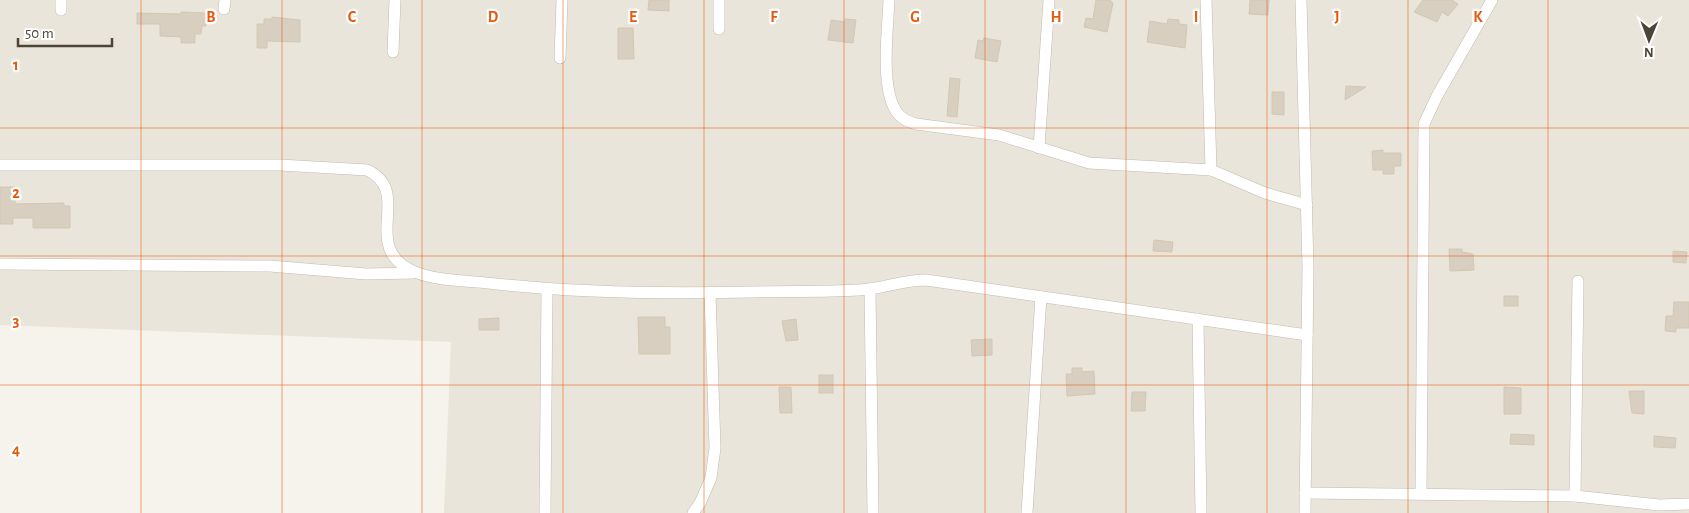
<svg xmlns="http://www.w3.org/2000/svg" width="1689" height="513" font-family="'Alegreya Sans',sans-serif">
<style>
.residential{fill:#eae5da}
.building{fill:#d8cfc1;stroke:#d3c7b4}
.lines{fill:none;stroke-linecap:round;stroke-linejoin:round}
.minor-casing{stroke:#c2bbae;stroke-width:12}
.minor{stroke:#fff;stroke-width:11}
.grid{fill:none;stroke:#e8590c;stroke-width:1;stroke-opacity:0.55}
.grid-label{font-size:16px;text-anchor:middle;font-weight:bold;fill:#e8590c;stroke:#fff;stroke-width:4.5;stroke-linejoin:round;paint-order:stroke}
</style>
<rect width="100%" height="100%" fill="#f6f3ec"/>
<polygon class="residential" points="0,0 1689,0 1689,513 444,513 451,342 0,325"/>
<g class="building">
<polygon points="649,0 669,0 669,11 648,10"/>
<polygon points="1096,0 1110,0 1113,3 1107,32 1084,27 1086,18 1093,19"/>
<polygon points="1250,0 1269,0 1268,15 1249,14"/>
<polygon points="1423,0 1452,0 1458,4 1448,16 1442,12 1437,22 1414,12"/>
<polygon points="181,12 206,13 206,26 202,26 201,34 195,34 195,43 181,43 181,37 160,36 160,24 137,24 137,13 181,14"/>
<polygon points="272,17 300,20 300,42 267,41 267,48 257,48 257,24 264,24 264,19 272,19"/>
<polygon points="845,19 856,20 853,43 828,40 831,20 845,22"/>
<polygon points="1168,19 1179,20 1179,24 1187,25 1185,48 1147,42 1150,21 1167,24"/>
<polygon points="618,28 633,28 634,59 618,59"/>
<polygon points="984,38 1001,41 997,62 975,58 978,40 983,41"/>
<polygon points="950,78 960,79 957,117 947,116"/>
<polygon points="1346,86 1366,87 1345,100"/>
<polygon points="1272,92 1284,92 1284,115 1272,114"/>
<polygon points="1383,150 1383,153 1401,153 1401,166 1394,166 1394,174 1383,174 1383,170 1373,170 1372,151"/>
<polygon points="0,187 15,187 15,204 64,203 64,206 70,206 70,228 33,228 33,218 13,218 13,224 0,224"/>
<polygon points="1154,240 1173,242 1172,252 1153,251"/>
<polygon points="1449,249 1462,249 1462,252 1473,254 1474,270 1450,271"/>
<polygon points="1673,251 1687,252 1686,263 1673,262"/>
<rect x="1504" y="296" width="14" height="10"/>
<polygon points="1674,302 1689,302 1689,328 1676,328 1676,332 1665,331 1666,316 1673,316"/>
<polygon points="638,317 665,317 665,327 670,327 670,354 639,354"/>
<polygon points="499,318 499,330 479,330 479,319"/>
<polygon points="796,319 798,340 786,341 782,321"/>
<polygon points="992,339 992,355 972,356 971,340"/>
<polygon points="1072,368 1082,368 1082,372 1094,371 1095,394 1067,396 1066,374 1072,374"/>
<rect x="819" y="375" width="14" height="18"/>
<polygon points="779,387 791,387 792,413 780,413"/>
<polygon points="1504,387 1521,388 1521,414 1504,414"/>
<polygon points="1629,391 1644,391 1644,414 1632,413"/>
<polygon points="1132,392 1146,392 1145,411 1131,411"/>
<polygon points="1511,434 1534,435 1534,445 1510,444"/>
<polygon points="1654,436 1676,438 1675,448 1654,447"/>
</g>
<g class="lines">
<g class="minor-casing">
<g id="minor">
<polyline points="719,0 719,29"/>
<path d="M889 0C888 29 879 93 899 115 904 120 909 122 916 124L999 135 1089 163 1211 170"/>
<polyline points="1206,0 1211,170 1265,193 1307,205"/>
<polyline points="1301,0 1308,267 1305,513"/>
<polyline points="224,9 225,0"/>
<polyline points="61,10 61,0"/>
<polyline points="393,52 395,0"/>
<polyline points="560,58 562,0"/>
<polyline points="1039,148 1049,0"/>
<path d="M0 165H280L367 170C415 192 357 248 415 272 435 281 474 281 497 284 582 293 668 294 753 292 789 291 824 292 859 290 882 289 902 280 926 280L1307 335"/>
<polyline points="0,264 270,266 366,274 414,273"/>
<polyline points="870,289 873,513"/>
<polyline points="1198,319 1201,513"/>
<polyline points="1305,493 1575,496 1659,505 1689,504"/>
<polyline points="1421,494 1424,124 1437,96 1492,0"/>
<polyline points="1575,496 1578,281"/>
<polyline points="545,513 547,289"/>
<polyline points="693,513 700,503 711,478 715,448 710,293"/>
<polyline points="1027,513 1041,297"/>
</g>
</g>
<use href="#minor" class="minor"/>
</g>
<path class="grid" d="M141 0V513M282 0V513M422 0V513M563 0V513M704 0V513M844 0V513M985 0V513M1126 0V513M1267 0V513M1408 0V513M1548 0V513M0 128H1689M0 256H1689M0 385H1689"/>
<g class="grid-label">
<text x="211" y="22">B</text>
<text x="352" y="22">C</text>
<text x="493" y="22">D</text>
<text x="633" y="22">E</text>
<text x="774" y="22">F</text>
<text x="915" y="22">G</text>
<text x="1056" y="22">H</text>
<text x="1196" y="22">I</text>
<text x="1337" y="22">J</text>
<text x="1478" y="22">K</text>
<text x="16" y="70">1</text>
<text x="16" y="198">2</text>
<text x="16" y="326">3</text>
<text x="16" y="455">4</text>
</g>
<g transform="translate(1649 40) rotate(181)" stroke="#ffffff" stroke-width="4" paint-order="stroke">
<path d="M0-4L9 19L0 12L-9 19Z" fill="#4b4439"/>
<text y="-8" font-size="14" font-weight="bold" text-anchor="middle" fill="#4b4439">N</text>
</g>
<path d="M18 38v8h94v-8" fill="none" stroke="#4b4439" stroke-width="2.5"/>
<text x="25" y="38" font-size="15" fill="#4b4439" stroke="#ffffff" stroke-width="4" paint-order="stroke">50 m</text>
</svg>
